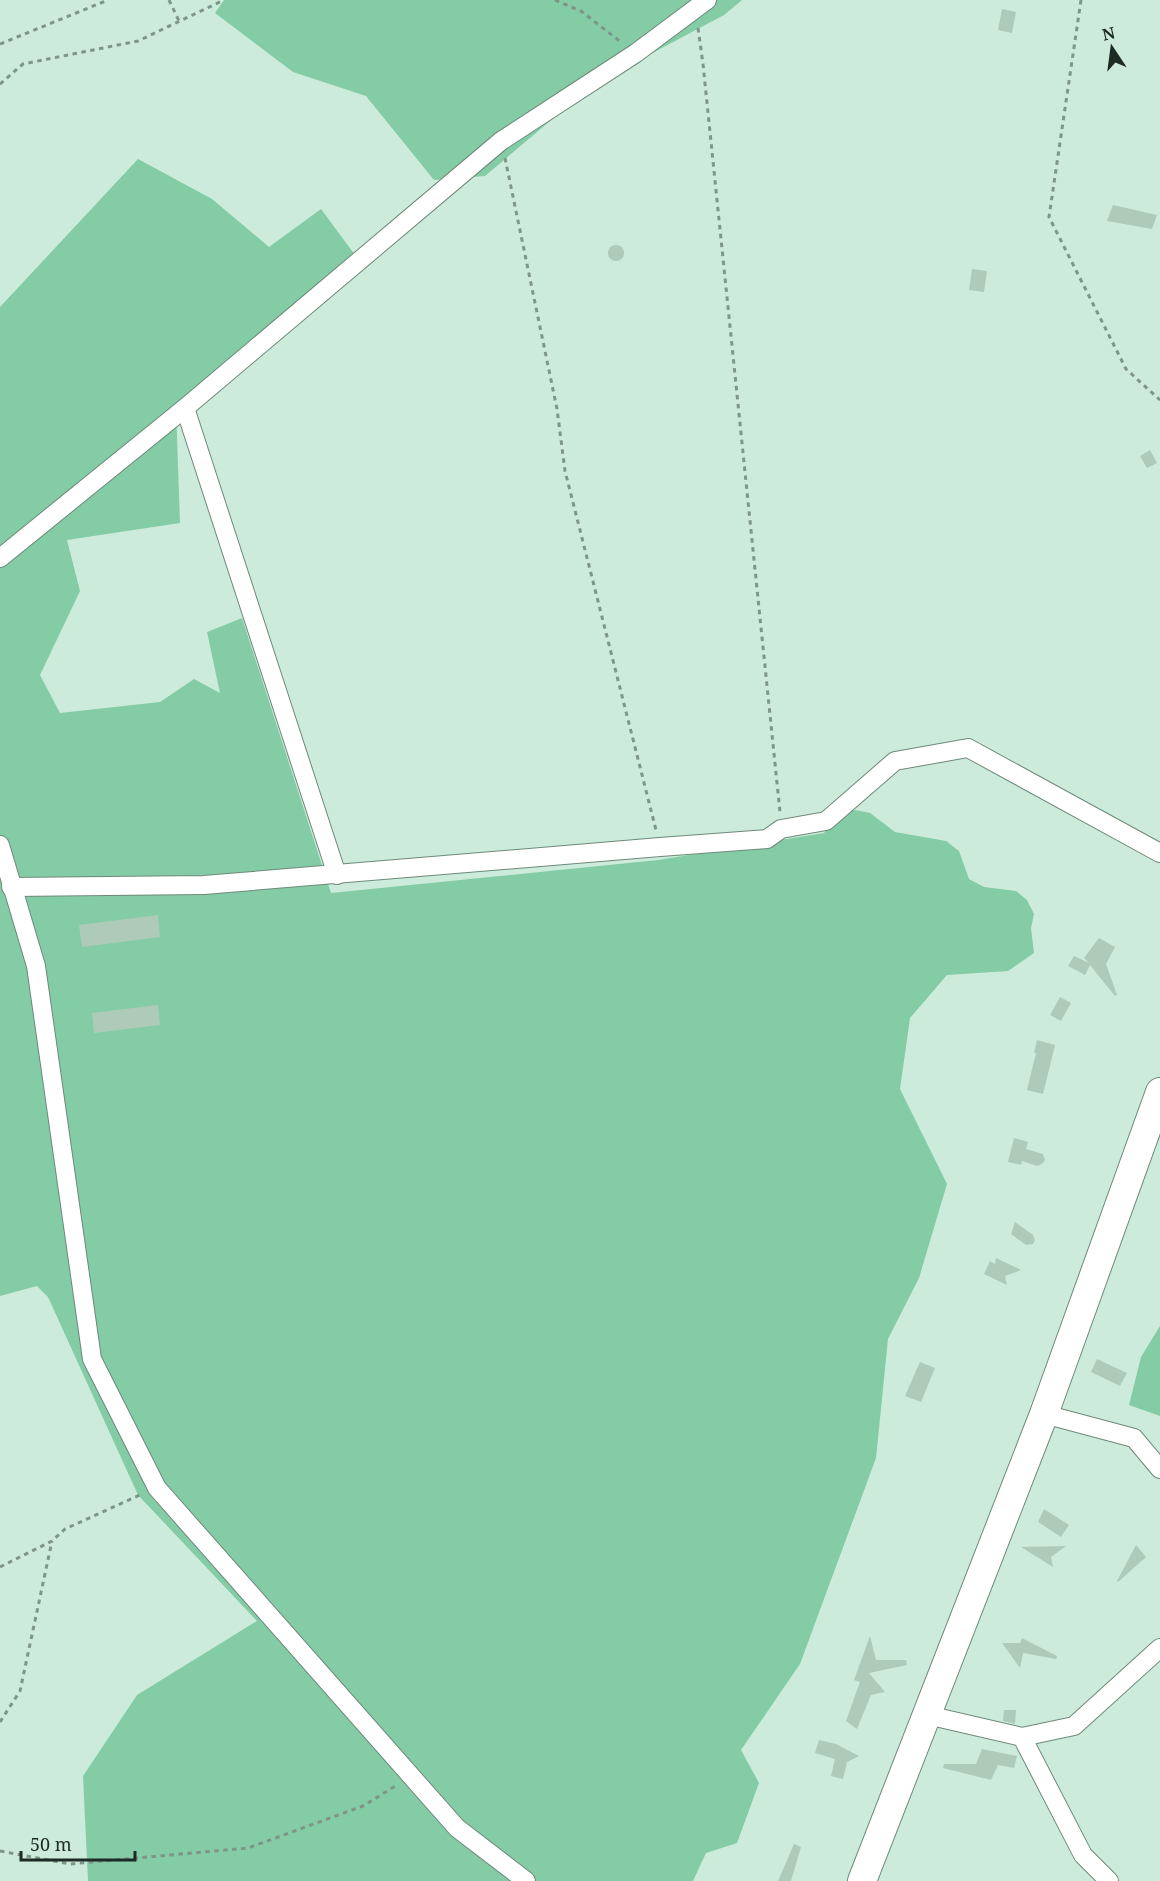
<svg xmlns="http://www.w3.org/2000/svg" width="1160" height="1881" font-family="'Noto Serif',serif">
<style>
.green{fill:#83cca6}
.building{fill:#aecbba}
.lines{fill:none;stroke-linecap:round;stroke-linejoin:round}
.street-casing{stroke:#6e897a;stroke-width:20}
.primary-casing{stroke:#6e897a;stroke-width:30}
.path{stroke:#7f9589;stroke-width:3;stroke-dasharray:4.5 4.5;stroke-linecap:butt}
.street{stroke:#fff;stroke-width:18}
.primary{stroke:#fff;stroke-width:28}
</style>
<rect width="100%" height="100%" fill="#cdebda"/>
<g class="green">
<polygon points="224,0 742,0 724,15 594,84 485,176 434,180 366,96 293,72 215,13"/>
<polygon points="138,159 212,199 269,247 321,209 358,259 176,407 180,523 67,540 80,591 40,675 60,713 160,702 194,679 220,693 207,632 242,618 331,893 658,860 824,833 838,814 855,810 870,813 895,832 946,841 959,851 969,879 984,887 1016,891 1027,900 1034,914 1031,928 1034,953 1008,971 947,975 910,1018 900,1089 947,1184 919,1278 888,1339 876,1458 800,1664 741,1750 759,1783 737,1843 706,1853 693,1881 88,1881 83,1776 137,1695 257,1621 138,1495 48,1297 37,1286 0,1296 0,307"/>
<polygon points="1160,1326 1160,1416 1129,1405 1141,1357"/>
</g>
<g class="building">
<polygon points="1002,9 1016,12 1012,33 998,30"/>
<polygon points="1113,205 1157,215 1152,229 1107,221"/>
<circle cx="616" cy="253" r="8"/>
<polygon points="972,269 987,271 984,292 969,290"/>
<polygon points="1150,450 1157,463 1147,468 1140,456"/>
<polygon points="158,915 160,937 82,947 79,925"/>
<polygon points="1099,938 1115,947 1106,964 1117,995 1115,996 1090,965 1085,975 1068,966 1074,956 1089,963 1084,958"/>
<polygon points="1060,997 1071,1003 1061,1021 1050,1015"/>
<polygon points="158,1005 160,1025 94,1033 92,1013"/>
<polygon points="1037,1040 1055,1045 1043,1094 1027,1090 1036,1053 1034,1053"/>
<polygon points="1014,1138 1028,1142 1026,1149 1043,1154 1045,1160 1042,1164 1037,1166 1022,1161 1021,1165 1008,1162"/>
<polygon points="1015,1222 1033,1235 1035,1240 1033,1244 1026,1245 1011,1234"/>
<polygon points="996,1258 1021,1270 1005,1276 1007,1285 984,1274 990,1261 995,1264"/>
<polygon points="1097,1359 1127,1373 1120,1386 1091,1372"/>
<polygon points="920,1362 935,1368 921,1402 905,1396"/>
<polygon points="1044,1509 1069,1525 1061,1537 1038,1522"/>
<polygon points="1136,1545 1146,1557 1118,1582 1117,1581"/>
<polygon points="1066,1546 1051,1557 1053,1567 1021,1547"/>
<polygon points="870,1636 876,1660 906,1660 907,1665 869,1673 885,1692 871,1695 857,1729 846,1721 860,1682 854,1680"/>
<polygon points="1022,1638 1057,1656 1056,1659 1023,1653 1020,1668 1002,1643 1020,1643"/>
<polygon points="1004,1710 1016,1710 1015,1724 1003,1721"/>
<polygon points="819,1740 836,1744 859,1756 847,1762 843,1779 831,1776 835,1759 815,1753"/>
<polygon points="982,1749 1017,1756 1014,1768 998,1765 991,1780 943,1768 944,1764 976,1764"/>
<polygon points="794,1844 801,1847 791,1881 778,1881"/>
</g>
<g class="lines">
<g class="street-casing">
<g id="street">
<polyline points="185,408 337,875"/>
<polyline points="0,558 185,408 501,141 636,53 707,0"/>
<polyline points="0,845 36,966 92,1359 157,1488 457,1828 526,1881"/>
<polyline points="11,887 204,885 660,847 767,839 781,829 826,821 895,761 968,748 1160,853"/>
<polyline points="1044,1414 1134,1438 1160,1469"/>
<polyline points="927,1715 1022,1737 1083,1855 1109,1881"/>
<polyline points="1022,1737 1074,1726 1160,1648"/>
</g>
</g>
<g class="primary-casing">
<polyline id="primary" points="862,1881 1044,1414 1160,1092"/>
</g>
<g class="path">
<polyline points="169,0 179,21"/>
<polyline points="555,0 581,11 622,43"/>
<polyline points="1081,0 1049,217 1126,369 1160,400"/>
<polyline points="698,28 703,64 780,812"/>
<polyline points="0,44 108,0"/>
<polyline points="0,84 23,64 138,41 224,0"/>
<polyline points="505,158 557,409 565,471 656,830"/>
<polyline points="0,1567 52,1541 65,1529 142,1494"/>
<polyline points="0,1722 20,1691 52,1541"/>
<polyline points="0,1851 70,1864 248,1848 363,1806 397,1785"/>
</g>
<use href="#street" class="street"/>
<use href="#primary" class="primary"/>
</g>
<g transform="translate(1112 48) rotate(347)" stroke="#cdebda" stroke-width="4.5" paint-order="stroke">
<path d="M0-4.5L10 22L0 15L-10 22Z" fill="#1e2a24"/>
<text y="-9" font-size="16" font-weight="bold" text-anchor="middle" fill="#1e2a24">N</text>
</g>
<path d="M21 1851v9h114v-9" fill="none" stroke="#1e2a24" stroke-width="3"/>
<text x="30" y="1851" font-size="18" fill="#1e2a24" stroke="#cdebda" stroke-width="4.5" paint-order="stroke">50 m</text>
</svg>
